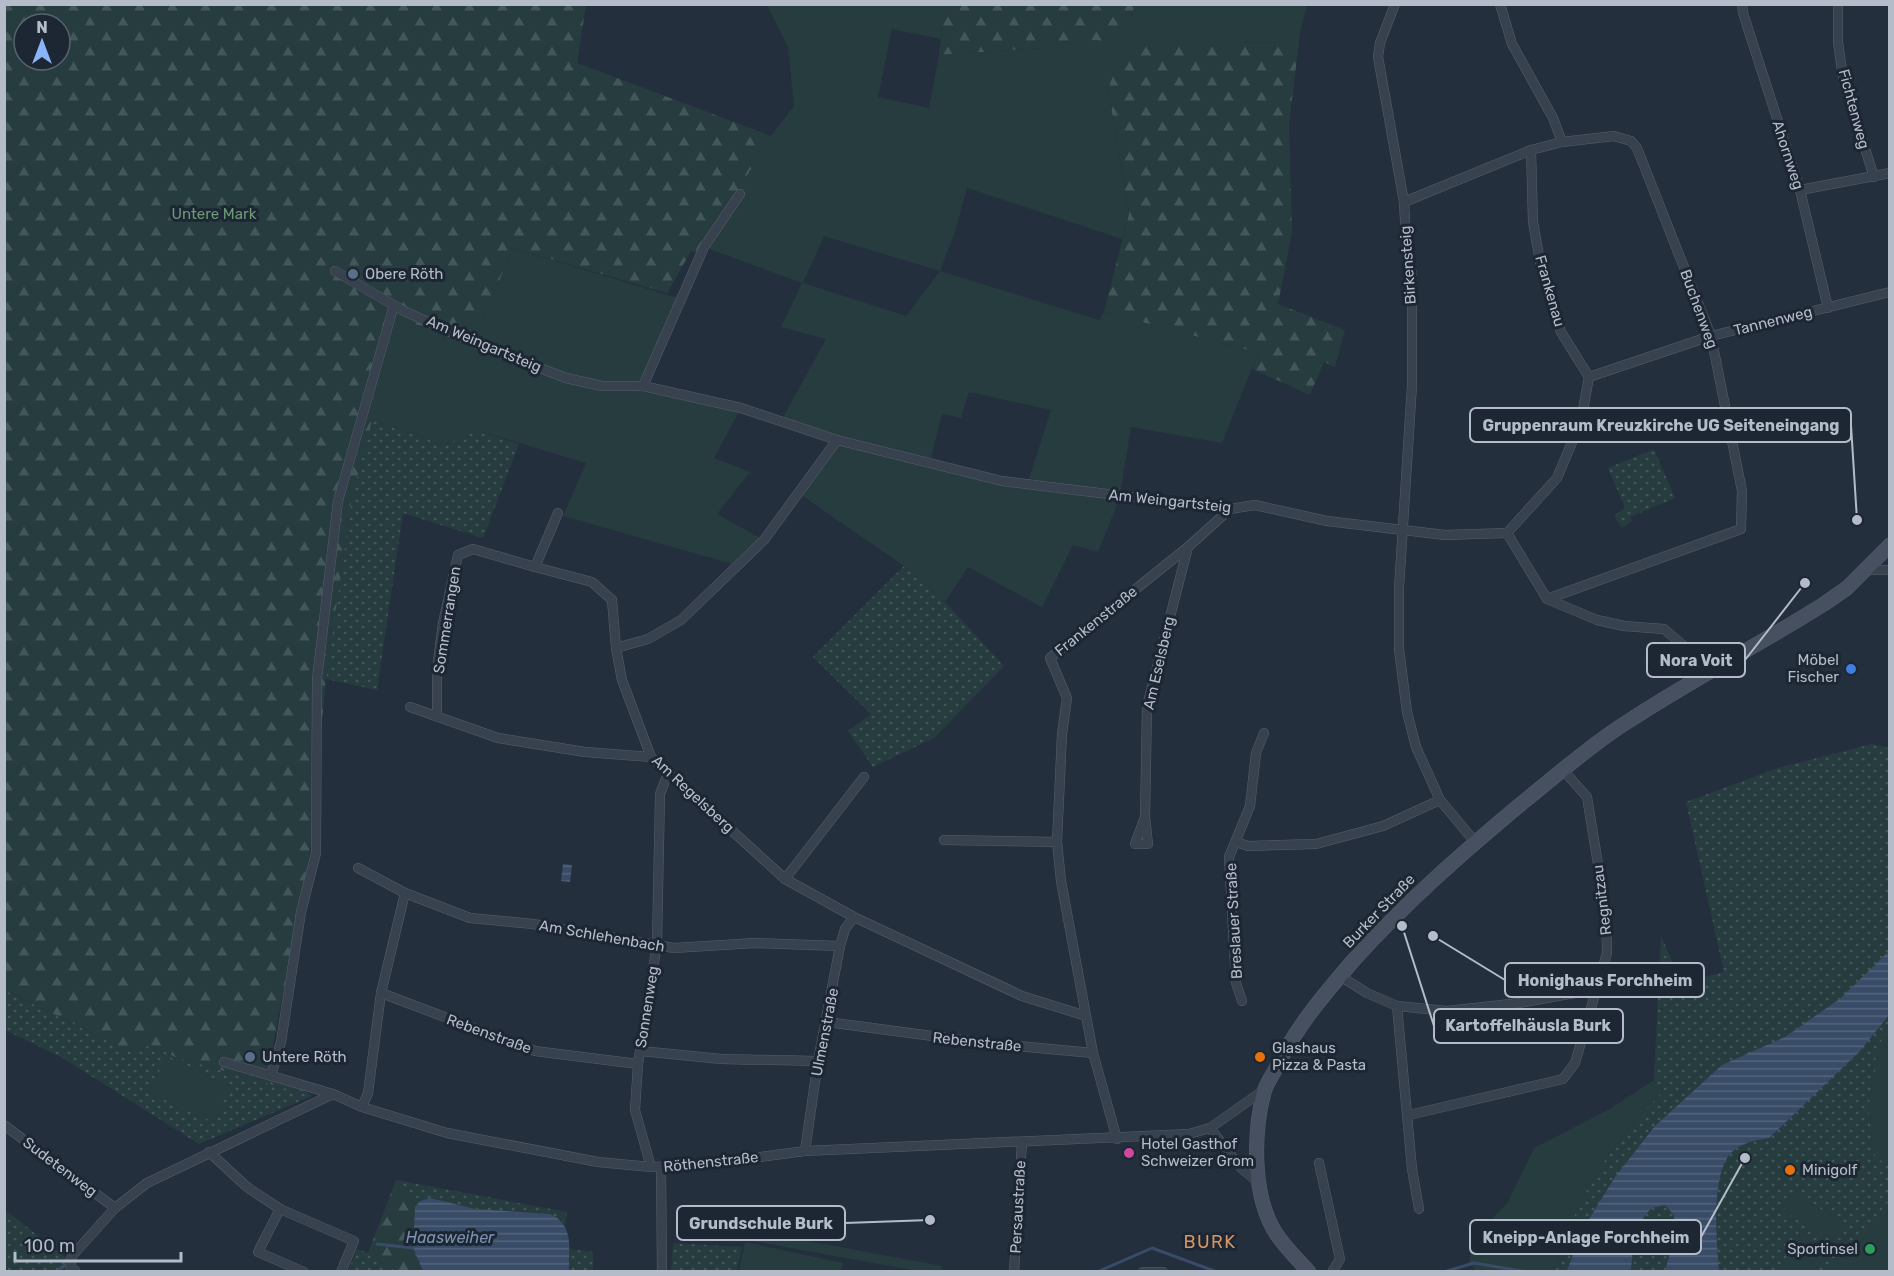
<svg xmlns="http://www.w3.org/2000/svg" width="1894" height="1276" font-family="Rubik,sans-serif">
<style>
.grass{fill:url(#grass-dots)}
.forest{fill:url(#forest-firs);fill-rule:evenodd}
.garden{fill:#263c3f;fill-rule:evenodd}
.water{fill:url(#water-rules)}
.lines{fill:none;stroke-linecap:round;stroke-linejoin:round}
.stream{stroke:#394c67;stroke-width:3}
.street-casing{stroke:#565f6c;stroke-width:10}
.secondary-casing{stroke:#565f6c;stroke-width:15}
.street{stroke:#38414e;stroke-width:9}
.secondary{stroke:#465061;stroke-width:14}
.service-dot{fill:#5c6f8a;stroke:#1d2633;stroke-width:2}
.shop-dot{fill:#3f7fe0;stroke:#1d2633;stroke-width:2}
.food-dot{fill:#e8710a;stroke:#1d2633;stroke-width:2}
.hotel-dot{fill:#d1479c;stroke:#1d2633;stroke-width:2}
.leisure-dot{fill:#2e9e5b;stroke:#1d2633;stroke-width:2}
.labels{text-anchor:middle;stroke-width:6;stroke-linejoin:round;paint-order:stroke}
.street-label{font-size:15px;fill:#b4bcc9;stroke:#1d2633}
.park-label{font-size:15px;fill:#6b9a76;stroke:#1d2633}
.poi-label{font-size:15px;fill:#b4bcc9;stroke:#1d2633;text-anchor:start}
.water-label{font-size:16px;font-style:italic;fill:#7c92b1;stroke:#1d2633}
.quarter-label{font-size:18px;letter-spacing:1.5px;fill:#d59563;stroke:#1d2633}
.leader{fill:none;stroke:#b4bcc9;stroke-width:2}
.callout-dot{fill:#b4bcc9;stroke:#1d2633;stroke-width:2}
.callout{fill:#1d2633;stroke:#b4bcc9;stroke-width:2}
.callout-label{font-size:16px;text-anchor:middle;font-weight:bold;fill:#b4bcc9}
</style>
<defs>
<pattern id="grass-dots" width="8" height="8" patternUnits="userSpaceOnUse" patternTransform="scale(1.5)"><rect width="8" height="8" fill="#263c3f"/><path d="M2 2h.1M6 6h.1" fill="none" stroke="#435659" stroke-width="1.8" stroke-linecap="round"/></pattern>
<pattern id="forest-firs" width="22" height="20" patternUnits="userSpaceOnUse" patternTransform="scale(1.5)"><rect width="22" height="20" fill="#263c3f"/><path d="M5 1l3.5 6h-7zM16 11l3.5 6h-7z" fill="#435659"/></pattern>
<pattern id="water-rules" width="6" height="5" patternUnits="userSpaceOnUse" patternTransform="scale(1.5)"><rect width="6" height="5" fill="#394c67"/><path d="M0 2.5h6" fill="none" stroke="#53647b"/></pattern>
</defs>
<rect width="100%" height="100%" fill="#242f3e"/>
<g class="grass">
<polygon points="371,419 447,446 470,428 519,444 483,538 403,513 377,690 326,679 351,502"/>
<polygon points="1654,449 1675,498 1630,517 1632,521 1622,528 1614,516 1625,508 1608,468"/>
<polygon points="904,566 945,602 1004,666 934,738 873,767 848,731 871,714 813,657"/>
<path d="M1872 744 1889 748V1271L1555 1272C1561 1254 1566 1236 1573 1219 1593 1170 1627 1128 1663 1091L1654 1080 1661 936 1682 983 1724 972 1686 802 1778 768Z"/>
<polygon points="4,990 128,1051 152,1045 175,1057 312,1096 199,1144 61,1057 5,1030"/>
<path d="M396 1180 567 1212 565 1226 561 1219C532 1215 504 1211 476 1209 457 1208 439 1196 420 1201Z"/>
<polygon points="4,1209 74,1264 68,1271 5,1271"/>
<polygon points="673,1243 742,1247 737,1271 671,1271"/>
<polygon points="357,1249 368,1253 396,1271 348,1272"/>
<polygon points="570,1249 593,1252 593,1271 569,1272"/>
</g>
<g class="forest">
<polygon points="946,4 1135,5 1123,43 1299,42 1289,124 1292,232 1278,304 1345,330 1335,367 1324,362 1310,395 1252,369 1258,353 1104,312 1129,213 1108,90 1082,39 1040,48 939,55"/>
<path d="M4 5H586L577 63 771 136 701 254 691 251 667 293 513 248 475 339 395 320 363 417 372 420 351 502 326 679 310 853 269 1066 312 1096 175 1057 152 1045 128 1051 5 990ZM24 24H60V60H24Z"/>
<polygon points="396,1180 420,1201 415,1207 413,1248 423,1271 396,1271 368,1253"/>
</g>
<g class="garden">
<path d="M767 5H946L941 39 892 29 878 97 929 108 939 55 1040 48 1082 39 1123 43 1135 5H1307L1301 28 1299 42 1123 44 1108 90 1129 213 1122 239 967 188 955 232 940 271 1099 320 1104 312 1258 353 1222 443 1131 427 1119 500 1098 552 1073 545 1042 607 968 567 945 602 904 566 798 493 837 440 781 421 826 339 781 327 802 283 704 247 771 136 794 106 788 47ZM824 236 940 271 906 316 803 283ZM969 392 1051 410 1027 485 930 462 942 414 961 418Z"/>
<polygon points="513,248 681,299 643,385 741,408 714,458 750,472 717,514 764,540 736,565 563,516 586,463 470,428 447,446 363,417 395,320 475,339"/>
<polygon points="1889,1031 1889,1167 1875,1156 1868,1109 1877,1061 1873,1056 1878,1045"/>
<polygon points="166,1057 230,1086 214,1122 149,1093"/>
<path d="M1654 1080 1663 1091C1627 1128 1593 1170 1573 1219 1566 1236 1561 1254 1555 1271H1476L1469 1262 1473 1239 1508 1202 1534 1148 1608 1110Z"/>
<polygon points="1794,1193 1847,1225 1836,1243 1783,1211"/>
<polygon points="1889,1201 1889,1271 1830,1271"/>
<polygon points="754,1231 942,1266 941,1271 918,1271 753,1241"/>
<polygon points="1802,1237 1826,1255 1813,1271 1776,1271"/>
<polygon points="745,1242 843,1263 841,1271 739,1271"/>
</g>
<g class="water">
<polygon points="563,864 572,865 570,882 561,881"/>
<path d="M1889 951V1015L1860 1051 1769 1138C1758 1140 1744 1142 1734 1150 1709 1171 1717 1242 1719 1271H1665L1675 1235 1674 1215 1665 1205C1661 1206 1654 1207 1651 1209 1636 1221 1632 1254 1631 1271H1567L1581 1232 1615 1177 1655 1126 1722 1065 1785 1037 1841 998Z"/>
<path d="M430 1198 475 1209 550 1214C574 1224 569 1249 569 1271H423L413 1248 415 1207 420 1201Z"/>
</g>
<g class="lines">
<g class="stream">
<polyline points="377,1244 413,1248"/>
<polyline points="56,1272 65,1265"/>
<polyline points="1097,1272 1152,1248 1217,1272"/>
<polyline points="1444,1272 1474,1263 1527,1272"/>
</g>
<g class="street-casing">
<g id="street">
<polyline points="1395,4 1380,43 1378,57 1404,202 1407,257 1412,273 1412,385 1399,588 1399,649 1407,712 1416,747 1440,800 1475,842"/>
<polyline points="1500,4 1512,44 1553,118 1562,142"/>
<polyline points="1742,4 1743,13 1800,190 1828,308"/>
<polyline points="1838,4 1838,42 1843,78 1874,177"/>
<polyline points="1531,150 1533,222 1541,267 1561,332 1589,377 1581,421 1557,478 1507,533 1547,599 1597,620 1624,626 1664,629 1712,670"/>
<polyline points="1800,190 1890,173"/>
<polyline points="1404,202 1531,150 1562,142 1614,136 1631,141 1637,148 1711,336 1742,491 1741,529 1547,599"/>
<polyline points="335,271 404,311 474,343 566,378 602,386 643,386 741,408 837,440 1002,481 1230,509 1255,505 1327,521 1445,535 1507,533"/>
<polyline points="1589,377 1711,336 1890,292"/>
<polyline points="643,386 704,247 740,194"/>
<polyline points="535,567 592,582 612,600 616,648 622,680 651,757 785,879 854,917 1022,996 1086,1016"/>
<polyline points="1866,570 1890,570"/>
<polyline points="616,648 648,639 681,620 764,540 837,440"/>
<polyline points="410,707 498,738 585,752 651,757"/>
<polyline points="437,717 437,670 443,623 458,555 473,549 535,567 558,513"/>
<polyline points="1145,817 1135,844 1148,844 1145,817 1147,706 1188,547"/>
<polyline points="944,840 1057,842"/>
<polyline points="1236,842 1248,846 1316,844 1383,826 1440,800"/>
<polyline points="358,868 405,893 470,918 533,924 674,948 755,943 840,946"/>
<polyline points="785,879 864,777"/>
<polyline points="1340,976 1367,993 1397,1006 1447,1011 1519,1003 1597,989"/>
<polyline points="381,993 535,1051 638,1064"/>
<polyline points="1242,1001 1236,983 1229,857 1250,806 1256,753 1264,733"/>
<polyline points="1397,1006 1412,1169 1419,1209"/>
<polyline points="827,1022 985,1043 1093,1053"/>
<polyline points="641,1051 721,1059 818,1061"/>
<polyline points="224,1062 333,1094 362,1107 447,1133 598,1162 651,1167 701,1165 805,1151 1189,1134 1210,1128 1264,1090"/>
<polyline points="271,1076 281,1042 301,912 316,853 317,679 338,501 394,305"/>
<polyline points="362,1107 368,1093 381,993 405,893"/>
<polyline points="1409,1115 1563,1079 1575,1063 1607,953 1606,913 1587,797 1563,770"/>
<polyline points="4,1125 115,1208"/>
<polyline points="1210,1128 1241,1168 1258,1182"/>
<polyline points="1117,1139 1093,1053 1061,881 1057,842 1062,734 1067,698 1050,658 1188,547 1230,509"/>
<polyline points="805,1151 818,1061 840,946 845,929 854,917"/>
<polyline points="209,1152 247,1187 280,1209"/>
<polyline points="1319,1163 1340,1259 1332,1272"/>
<polyline points="651,1167 635,1110 638,1064 657,944 660,794 668,773"/>
<polyline points="661,1168 662,1272"/>
<polyline points="76,1272 70,1266 72,1256 115,1208 147,1183 333,1094"/>
<polyline points="304,1272 258,1252 280,1209 354,1241 341,1272"/>
<polyline points="1014,1272 1022,1142"/>
<polyline points="1143,1272 1163,1272"/>
</g>
</g>
<g class="secondary-casing">
<path id="secondary" d="M1309 1272C1298 1260 1286 1248 1277 1235 1252 1198 1253 1134 1264 1092 1267 1082 1273 1075 1277 1066 1298 1025 1322 997 1352 962 1404 904 1462 853 1522 803 1556 776 1588 747 1624 724 1689 681 1759 645 1824 604L1847 588 1890 545"/>
</g>
<use href="#street" class="street"/>
<use href="#secondary" class="secondary"/>
</g>
<g class="service-dot">
<circle cx="353" cy="274" r="6"/>
<circle cx="250" cy="1057" r="6"/>
</g>
<circle class="shop-dot" cx="1851" cy="669" r="6"/>
<g class="food-dot">
<circle cx="1260" cy="1057" r="6"/>
<circle cx="1790" cy="1170" r="6"/>
</g>
<circle class="hotel-dot" cx="1129" cy="1153" r="6"/>
<circle class="leisure-dot" cx="1870" cy="1249" r="6"/>
<g class="labels">
<g class="street-label">
<text transform="translate(1854 109) rotate(75)" y="5">Fichtenweg</text>
<text transform="translate(1788 155) rotate(72)" y="5">Ahornweg</text>
<text transform="translate(1408 265) rotate(-94)" y="5">Birkensteig</text>
<text transform="translate(1550 291) rotate(74)" y="5">Frankenau</text>
<text transform="translate(1699 309) rotate(70)" y="5">Buchenweg</text>
<text transform="translate(1773 321) rotate(-14)" y="5">Tannenweg</text>
<text transform="translate(484 344) rotate(23)" y="5">Am Weingartsteig</text>
<text transform="translate(1170 501) rotate(6)" y="5">Am Weingartsteig</text>
<text transform="translate(447 620) rotate(-81)" y="5">Sommerrangen</text>
<text transform="translate(1096 621) rotate(-39)" y="5">Frankenstraße</text>
<text transform="translate(1159 663) rotate(-77)" y="5">Am Eselsberg</text>
<text transform="translate(693 794) rotate(43)" y="5">Am Regelsberg</text>
<text transform="translate(1602 900) rotate(-97)" y="5">Regnitzau</text>
<text transform="translate(1379 911) rotate(-46)" y="5">Burker Straße</text>
<text transform="translate(1234 921) rotate(-93)" y="5">Breslauer Straße</text>
<text transform="translate(602 936) rotate(10)" y="5">Am Schlehenbach</text>
<text transform="translate(647 1007) rotate(-81)" y="5">Sonnenweg</text>
<text transform="translate(825 1032) rotate(-79)" y="5">Ulmenstraße</text>
<text transform="translate(489 1034) rotate(20)" y="5">Rebenstraße</text>
<text transform="translate(977 1042) rotate(6)" y="5">Rebenstraße</text>
<text transform="translate(711 1162) rotate(-6)" y="5">Röthenstraße</text>
<text transform="translate(60 1167) rotate(37)" y="5">Sudetenweg</text>
<text transform="translate(1018 1207) rotate(-87)" y="5">Persaustraße</text>
</g>
<g class="park-label">
<text x="214" y="219">Untere Mark</text>
</g>
<g class="poi-label">
<text x="365" y="279">Obere Röth</text>
<text x="1839" y="665" text-anchor="end">Möbel<tspan x="1839" dy="17">Fischer</tspan></text>
<text x="1272" y="1053">Glashaus<tspan x="1272" dy="17">Pizza &amp; Pasta</tspan></text>
<text x="262" y="1062">Untere Röth</text>
<text x="1141" y="1149">Hotel Gasthof<tspan x="1141" dy="17">Schweizer Grom</tspan></text>
<text x="1802" y="1175">Minigolf</text>
<text x="1858" y="1254" text-anchor="end">Sportinsel</text>
</g>
<g class="water-label">
<text x="450" y="1243">Haasweiher</text>
</g>
<g class="quarter-label">
<text x="1210" y="1248">BURK</text>
</g>
</g>
<path class="leader" d="M1857 520L1851 425M1805 583L1745 660M1433 936L1505 980M1402 926L1434 1026M930 1220L845 1223M1745 1158L1701 1237"/>
<g class="callout-dot">
<circle cx="1857" cy="520" r="6"/>
<circle cx="1805" cy="583" r="6"/>
<circle cx="1433" cy="936" r="6"/>
<circle cx="1402" cy="926" r="6"/>
<circle cx="930" cy="1220" r="6"/>
<circle cx="1745" cy="1158" r="6"/>
</g>
<g class="callout">
<rect x="1470" y="408" width="381" height="34" rx="6"/>
<rect x="1647" y="643" width="98" height="34" rx="6"/>
<rect x="1505" y="963" width="199" height="34" rx="6"/>
<rect x="1434" y="1009" width="189" height="34" rx="6"/>
<rect x="677" y="1206" width="168" height="34" rx="6"/>
<rect x="1470" y="1220" width="231" height="34" rx="6"/>
</g>
<g class="callout-label">
<text x="1661" y="431">Gruppenraum Kreuzkirche UG Seiteneingang</text>
<text x="1696" y="666">Nora Voit</text>
<text x="1605" y="986">Honighaus Forchheim</text>
<text x="1528" y="1031">Kartoffelhäusla Burk</text>
<text x="761" y="1229">Grundschule Burk</text>
<text x="1586" y="1243">Kneipp-Anlage Forchheim</text>
</g>
<rect width="1894" height="1276" fill="none" stroke="#b4bcc9" stroke-width="12"/>
<g transform="translate(42 42)"><circle r="28" fill="#1d2633" stroke="#59626f" stroke-width="1.5"/>
<path d="M0-4.5L10 22L0 15L-10 22Z" fill="#8ab4f8"/>
<text y="-9" font-size="16" font-weight="bold" text-anchor="middle" fill="#b4bcc9">N</text>
</g>
<path d="M15 1252v9h166v-9" fill="none" stroke="#b4bcc9" stroke-width="3"/>
<text x="24" y="1252" font-size="18" fill="#b4bcc9" stroke="#1d2633" stroke-width="4.5" paint-order="stroke">100 m</text>
</svg>
